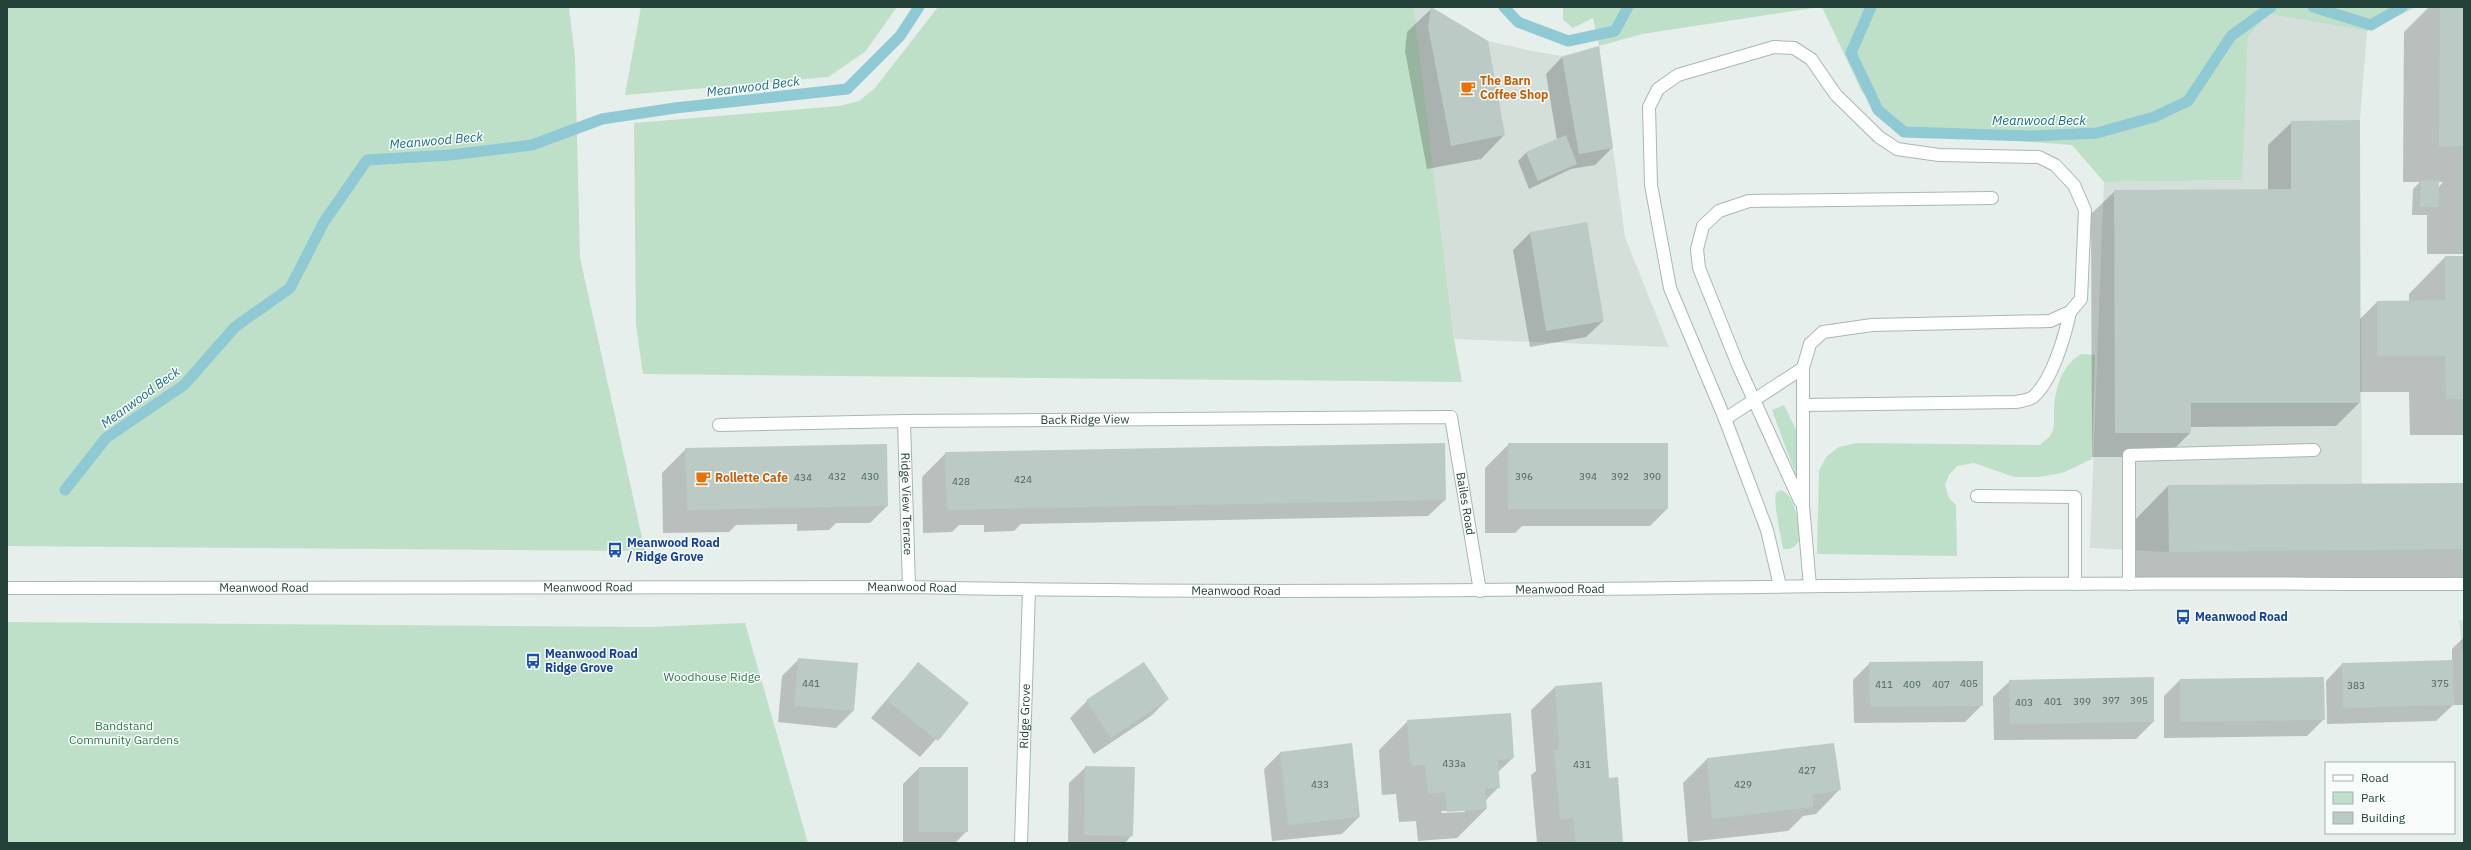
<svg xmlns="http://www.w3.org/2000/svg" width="2471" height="850" font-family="'IBM Plex Sans',sans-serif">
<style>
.built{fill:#d4dfda}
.green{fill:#bfe0c8}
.shadow{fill:#0003;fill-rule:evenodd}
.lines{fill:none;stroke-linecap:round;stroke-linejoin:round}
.stream{stroke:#8ec9d4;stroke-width:11}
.building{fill:#bbcac4}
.minor-casing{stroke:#a8b8b2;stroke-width:14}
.minor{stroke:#fff;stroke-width:12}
.labels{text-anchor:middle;stroke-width:3;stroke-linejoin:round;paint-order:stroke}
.number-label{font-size:10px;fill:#4a645c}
.food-label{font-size:12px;font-weight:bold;fill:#c56008;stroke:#f7fbf9;text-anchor:start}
.street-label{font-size:12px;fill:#24423a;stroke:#f7fbf9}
.transit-label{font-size:12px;font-weight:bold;fill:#164399;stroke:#f7fbf9;text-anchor:start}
.park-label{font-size:12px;fill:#2d7a4b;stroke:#f7fbf9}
.water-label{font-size:13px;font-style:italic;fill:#1c6f80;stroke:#f7fbf9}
</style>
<rect width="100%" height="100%" fill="#e6efeb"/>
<g class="built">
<polygon points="1414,7 1431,7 1488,41 1532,51 1562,56 1599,46 1625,237 1669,347 1454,339"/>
<polygon points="2268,14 2367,31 2360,120 2362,484 2168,486 2169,552 2090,548 2104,182 2241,180 2248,37"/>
<polygon points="2459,620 2464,621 2464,664"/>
</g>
<g class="green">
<polygon points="7,7 569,7 575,57 580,258 645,551 7,546"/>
<polygon points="641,7 897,7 865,52 828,77 625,95"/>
<polygon points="938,7 1414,7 1454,339 1462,382 643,374 636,325 634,123 839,106 859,101 875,88"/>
<polygon points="1563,7 1820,7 1642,34 1599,46 1593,18 1573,28 1563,20"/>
<polygon points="1822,7 2416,7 2367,31 2268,14 2248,37 2242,180 2104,182 2072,145 1901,132 1862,92"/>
<path d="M2081 354 2095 355 2092 459 2062 473 2039 477H2014L1974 463 1957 466 1949 475 1945 485 1949 498 1956 505 1957 556 1817 554 1819 471 1826 457 1839 447 1857 443 2040 445C2043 442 2047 439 2050 436 2055 429 2054 420 2054 411 2055 389 2061 366 2081 354Z"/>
<polygon points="1784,405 1796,430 1797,478 1772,410"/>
<path d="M1781 490C1795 495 1799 525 1801 539 1795 546 1793 550 1783 549 1781 535 1773 504 1776 493Z"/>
<polygon points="7,622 649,627 745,623 808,843 7,843"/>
</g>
<g class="shadow">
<path d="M2429 7H2464V254H2427V215H2412L2413 189 2420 182H2403L2404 32ZM2438 182H2443L2438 188Z"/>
<polygon points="1431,9 1504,135 1481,159 1427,169 1405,51 1407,32"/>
<polygon points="1562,57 1612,148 1595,165 1571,169 1529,189 1518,161 1526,153 1557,140 1546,74"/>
<polygon points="2292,122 2359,320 2377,302 2409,301 2409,294 2445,257 2464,257 2464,435 2410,435 2409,392 2359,392 2359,403 2336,426 2190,427 2190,433 2166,457 2092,457 2091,214 2115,191 2268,190 2268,145"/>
<polygon points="1587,224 1603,321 1586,337 1530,347 1513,250 1530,233"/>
<polygon points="1509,444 1667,509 1650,526 1522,526 1515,533 1485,533 1485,468"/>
<polygon points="686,449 887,506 870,523 836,523 829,530 797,531 797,524 736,525 729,532 663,533 662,473"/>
<polygon points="946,453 1445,500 1428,516 1021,524 1014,531 984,532 984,525 959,525 952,532 923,533 922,477"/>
<polygon points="2464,484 2464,585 2133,588 2132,523 2168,486"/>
<polygon points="2464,637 2464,705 2453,705 2436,721 2327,724 2326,681 2342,664 2452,661 2452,649"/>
<polygon points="799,659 853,711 836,728 778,722 782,676"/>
<polygon points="918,663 968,703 920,757 871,718"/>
<polygon points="1144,663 1168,699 1151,716 1094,754 1070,718 1087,701"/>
<polygon points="1870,663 1982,705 1965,722 1854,723 1853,680"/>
<polygon points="2180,680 2324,719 2307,736 2164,738 2164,696"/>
<polygon points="2010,681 2153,722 2136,739 1994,740 1993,697"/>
<polygon points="1555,687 1622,843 1537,843 1531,775 1536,771 1531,710"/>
<path d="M1408 721 1513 758 1498 772 1499 787 1485 801 1486 809 1457 838 1418 841 1416 821 1399 822 1396 794 1382 795 1379 750ZM1466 810 1464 812 1442 813 1441 811Z"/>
<polygon points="1281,752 1359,817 1342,834 1272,841 1264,769"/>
<polygon points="1707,759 1839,790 1816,814 1803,816 1788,831 1688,842 1683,783"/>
<polygon points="1086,767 1132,835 1125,843 1068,843 1069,783"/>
<polygon points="919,768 967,831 955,843 903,843 903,784"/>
</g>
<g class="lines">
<g class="stream">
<polyline points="1504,7 1518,22 1568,41 1615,31 1628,7"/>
<polyline points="1871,7 1851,53 1878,110 1904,132 2030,136 2097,133 2154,117 2188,101 2231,36 2271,7"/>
<polyline points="2313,7 2371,25 2402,7"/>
<polyline points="65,490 106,438 184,385 235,327 290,288 324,222 367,160 450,155 532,145 602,119 675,108 847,89 900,36 919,7"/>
</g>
</g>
<g class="building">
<polygon points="1431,7 1488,41 1505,135 1451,146 1428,27"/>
<polygon points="2440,7 2464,7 2464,146 2439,147"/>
<polygon points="1599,46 1613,148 1579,154 1562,57"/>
<polygon points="2360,120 2360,403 2191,403 2191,433 2115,433 2114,190 2291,189 2291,121"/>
<polygon points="1566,135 1577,164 1538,181 1526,152"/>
<polygon points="2421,180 2439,180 2438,207 2420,207"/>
<polygon points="1587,222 1604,321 1546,331 1530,232"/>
<polygon points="2445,256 2464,256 2464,399 2446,399 2445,356 2377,356 2377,301 2445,300"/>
<polygon points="1445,443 1446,500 947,510 945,452"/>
<rect x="1508" y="443" width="160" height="66"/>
<polygon points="887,444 888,506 687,510 685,448"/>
<polygon points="2464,483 2464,549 2169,552 2168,485"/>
<polygon points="798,658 858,663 854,711 794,706"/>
<polygon points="2453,660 2454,705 2343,708 2342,663"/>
<polygon points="1983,661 1983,706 1870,707 1869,662"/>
<polygon points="918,662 969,703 938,741 887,701"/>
<polygon points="1144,662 1169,699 1111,738 1086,700"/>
<polygon points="2154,677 2154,722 2010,724 2009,680"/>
<polygon points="2324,677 2325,720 2180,722 2180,679"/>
<polygon points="1602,682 1609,778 1618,777 1623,843 1575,843 1573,818 1560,820 1554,750 1559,750 1555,686"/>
<polygon points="1511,713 1514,758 1498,760 1500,788 1485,789 1487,809 1447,812 1445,792 1428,794 1425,765 1411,766 1407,720"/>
<polygon points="1352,743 1360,817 1288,825 1280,752"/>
<polygon points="1834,743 1841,790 1813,795 1813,807 1712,819 1707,758"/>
<polygon points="1085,766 1135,767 1133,836 1084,835"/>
<rect x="919" y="767" width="49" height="65"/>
</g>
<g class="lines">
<g class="minor-casing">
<g id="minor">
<path d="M1803 405 2016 402C2021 401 2029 400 2033 397 2052 381 2065 336 2070 312"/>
<polyline points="1725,419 1803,368"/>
<path id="s1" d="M904 421 909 587"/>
<path id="s2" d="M719 425 904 421 1451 417 1480 591"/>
<polyline points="1977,496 2075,497 2075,584"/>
<polyline points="1800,501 1738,365 1699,268 1697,249 1703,226 1719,211 1749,201 1992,198"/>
<polyline points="2129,584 2129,455 2314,450"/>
<polyline points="1780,586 1767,530 1725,419 1670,288 1651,185 1649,107 1658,89 1678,75 1774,47 1794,48 1811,59 1836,95 1879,137 1897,149 1939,155 2039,157 2055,165 2074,185 2085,210 2081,299 2070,312 2050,321 1872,325 1823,332 1810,344 1803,368 1803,506 1810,586"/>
<path id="s3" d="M7 588 909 587C1245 595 1581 589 1917 585 2099 582 2282 584 2464 584"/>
<path id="s4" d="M1021 843 1029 590"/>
</g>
</g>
<use href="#minor" class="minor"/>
</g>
<defs>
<g id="cafe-bare" transform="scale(1.2)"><path d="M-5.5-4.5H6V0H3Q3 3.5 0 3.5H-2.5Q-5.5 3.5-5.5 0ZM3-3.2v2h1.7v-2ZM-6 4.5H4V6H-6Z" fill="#e8710a" stroke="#f7fbf9" stroke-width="2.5" paint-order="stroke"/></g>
<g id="bus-bare" transform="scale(1.2)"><path d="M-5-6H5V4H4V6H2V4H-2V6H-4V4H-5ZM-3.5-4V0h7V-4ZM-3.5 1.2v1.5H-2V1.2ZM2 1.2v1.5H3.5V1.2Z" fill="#1a4fb4" stroke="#f7fbf9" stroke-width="2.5" paint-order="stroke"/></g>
</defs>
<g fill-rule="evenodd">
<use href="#cafe-bare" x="1468" y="88"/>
<use href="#cafe-bare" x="703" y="478"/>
<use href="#bus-bare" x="615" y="550"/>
<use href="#bus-bare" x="2183" y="617"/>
<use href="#bus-bare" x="533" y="661"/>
</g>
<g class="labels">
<g class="number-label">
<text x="837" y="480">432</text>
<text x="870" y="480">430</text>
<text x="1524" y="480">396</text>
<text x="1588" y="480">394</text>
<text x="1620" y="480">392</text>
<text x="1652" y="480">390</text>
<text x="803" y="481">434</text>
<text x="1023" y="483">424</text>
<text x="961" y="485">428</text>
<text x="811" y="687">441</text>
<text x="1969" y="687">405</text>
<text x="2440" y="687">375</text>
<text x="1884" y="688">411</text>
<text x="1912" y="688">409</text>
<text x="1941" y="688">407</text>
<text x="2356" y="689">383</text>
<text x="2111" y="704">397</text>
<text x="2139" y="704">395</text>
<text x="2053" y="705">401</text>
<text x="2082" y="705">399</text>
<text x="2024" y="706">403</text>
<text x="1454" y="767">433a</text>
<text x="1582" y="768">431</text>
<text x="1807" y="774">427</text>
<text x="1320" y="788">433</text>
<text x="1743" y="788">429</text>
</g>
<g class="food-label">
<text x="1480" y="85">The Barn<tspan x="1480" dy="14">Coffee Shop</tspan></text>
<text x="715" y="482">Rollette Cafe</text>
</g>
<g class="street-label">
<text dy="4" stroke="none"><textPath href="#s2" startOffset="366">Back Ridge View</textPath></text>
<text dy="4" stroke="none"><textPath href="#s1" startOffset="83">Ridge View Terrace</textPath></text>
<text dy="4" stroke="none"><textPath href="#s2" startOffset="820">Bailes Road</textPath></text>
<text dy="4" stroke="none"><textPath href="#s3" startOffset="581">Meanwood Road</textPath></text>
<text dy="4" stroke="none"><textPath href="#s3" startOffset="257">Meanwood Road</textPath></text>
<text dy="4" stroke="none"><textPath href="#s3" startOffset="905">Meanwood Road</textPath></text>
<text dy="4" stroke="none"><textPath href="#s3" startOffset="1229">Meanwood Road</textPath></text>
<text dy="4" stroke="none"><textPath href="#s3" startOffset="1553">Meanwood Road</textPath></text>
<text dy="4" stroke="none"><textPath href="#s4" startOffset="127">Ridge Grove</textPath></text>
</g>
<g class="transit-label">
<text x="627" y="547">Meanwood Road<tspan x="627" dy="14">/ Ridge Grove</tspan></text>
<text x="2195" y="621">Meanwood Road</text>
<text x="545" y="658">Meanwood Road<tspan x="545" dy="14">Ridge Grove</tspan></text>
</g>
<g class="park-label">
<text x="712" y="681">Woodhouse Ridge</text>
<text x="124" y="730">Bandstand<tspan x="124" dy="14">Community Gardens</tspan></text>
</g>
<g class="water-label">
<text transform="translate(753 86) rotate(-7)" y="5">Meanwood Beck</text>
<text x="2039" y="125">Meanwood Beck</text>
<text transform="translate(436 140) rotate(-5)" y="5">Meanwood Beck</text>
<text transform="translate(140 397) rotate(-36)" y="5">Meanwood Beck</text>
</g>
</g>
<rect width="2471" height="850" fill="none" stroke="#24423a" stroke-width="16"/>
<rect x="2325" y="762" width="130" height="72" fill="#f7fbf9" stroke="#a3b1ad"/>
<rect x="2333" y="775" width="20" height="6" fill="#ffffff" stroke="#a3b1ad"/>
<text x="2361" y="782" font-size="12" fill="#24423a">Road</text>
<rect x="2333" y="792" width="20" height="12" fill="#bfe0c8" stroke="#a3b1ad"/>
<text x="2361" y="802" font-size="12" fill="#24423a">Park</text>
<rect x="2333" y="812" width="20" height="12" fill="#bbcac4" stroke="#a3b1ad"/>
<text x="2361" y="822" font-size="12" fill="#24423a">Building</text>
</svg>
